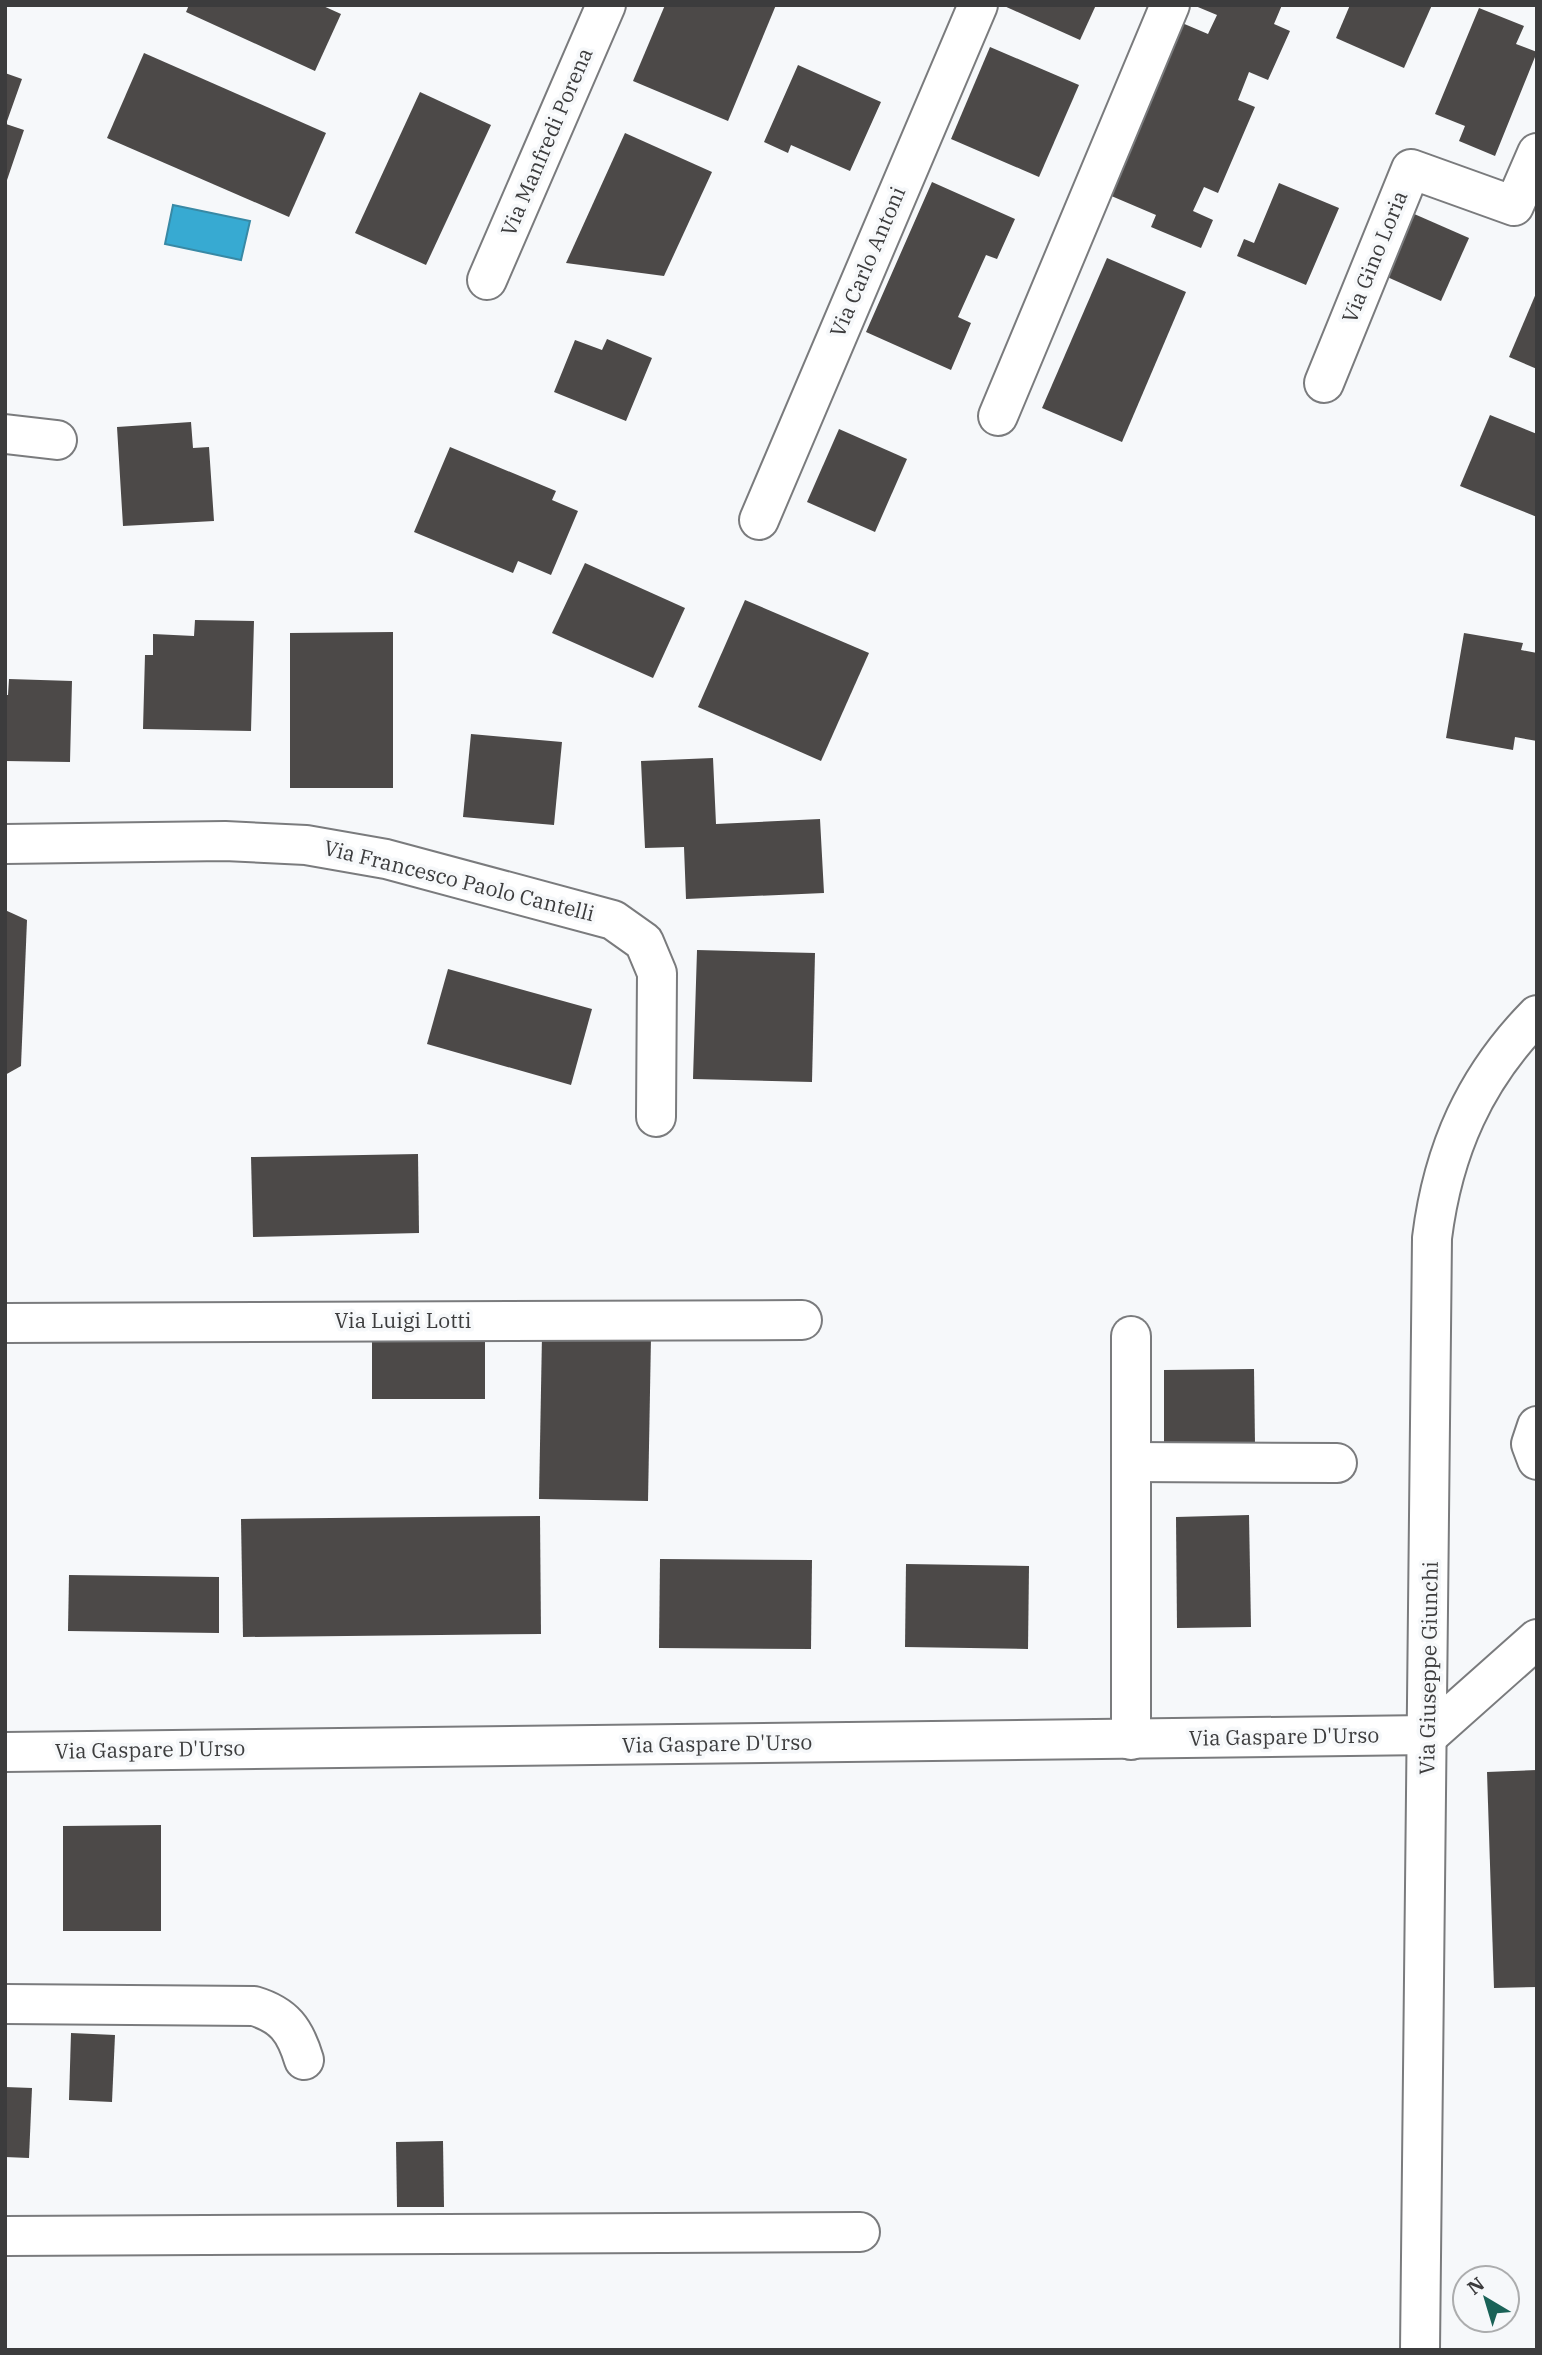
<svg xmlns="http://www.w3.org/2000/svg" width="1542" height="2355" font-family="'IBM Plex Serif',serif">
<style>
.water{fill:#37aad2;stroke:#3889a5;stroke-width:2}
.building{fill:#4c4948}
.lines{fill:none;stroke-linecap:round;stroke-linejoin:round}
.minor-casing{stroke:#7a7b7d;stroke-width:42}
.minor{stroke:#fff;stroke-width:38}
.labels{text-anchor:middle;stroke-width:7;stroke-linejoin:round;paint-order:stroke}
.street-label{font-size:21px;fill:#3c3c3d;stroke:#f6f8fa}
</style>
<rect width="100%" height="100%" fill="#f6f8fa"/>
<polygon class="water" points="173,205 250,221 241,260 165,244"/>
<g class="building">
<polygon points="189,5 321,5 341,14 315,71 186,12"/>
<polygon points="665,5 776,5 728,121 633,81"/>
<polygon points="1002,5 1096,5 1080,40"/>
<polygon points="1193,5 1282,5 1274,24 1290,31 1268,80 1249,72 1238,100 1255,107 1218,193 1204,187 1193,211 1213,220 1201,248 1151,227 1156,215 1102,192 1168,17 1208,34 1217,15"/>
<polygon points="1350,5 1432,5 1404,68 1336,38"/>
<polygon points="1479,8 1524,26 1516,44 1537,52 1495,156 1459,141 1465,126 1435,114"/>
<polygon points="990,47 1079,85 1039,177 951,139"/>
<polygon points="144,53 326,133 289,217 107,138"/>
<polygon points="798,65 881,102 850,171 791,145 788,153 764,142"/>
<polygon points="5,73 22,79 6,124 24,130 6,183"/>
<polygon points="420,92 491,125 426,265 355,233"/>
<polygon points="625,133 712,172 664,276 566,263"/>
<polygon points="932,182 1015,219 997,259 986,255 958,317 971,323 951,370 866,332"/>
<polygon points="1279,183 1339,208 1306,285 1237,256 1244,239 1254,243"/>
<polygon points="1412,213 1469,238 1441,301 1385,276"/>
<polygon points="1107,258 1186,292 1122,442 1042,408"/>
<polygon points="1537,291 1537,369 1509,357"/>
<polygon points="607,339 652,358 626,421 554,392 575,340 602,350"/>
<polygon points="1490,415 1537,434 1537,517 1460,486"/>
<polygon points="191,422 193,448 209,447 214,521 123,526 117,427"/>
<polygon points="839,429 907,459 875,532 807,502"/>
<polygon points="450,447 556,491 552,500 578,511 551,575 518,561 513,573 414,532"/>
<polygon points="585,563 685,608 653,678 552,633"/>
<polygon points="745,600 869,653 821,761 698,707"/>
<polygon points="195,620 254,621 251,731 143,729 145,655 153,655 153,634 194,636"/>
<polygon points="393,632 393,788 290,788 290,633"/>
<polygon points="1464,633 1523,643 1521,650 1537,653 1537,741 1515,737 1513,750 1446,738"/>
<polygon points="9,679 72,681 70,762 5,761 5,695 8,695"/>
<polygon points="471,734 562,742 554,825 463,817"/>
<polygon points="713,758 716,824 820,819 824,893 686,899 684,847 645,848 641,761"/>
<polygon points="5,910 27,920 21,1066 5,1075"/>
<polygon points="697,950 815,953 812,1082 693,1079"/>
<polygon points="448,969 592,1009 571,1085 427,1044"/>
<polygon points="418,1154 419,1233 253,1237 251,1157"/>
<polygon points="542,1335 651,1337 648,1501 539,1499"/>
<rect x="372" y="1340" width="113" height="59"/>
<polygon points="1254,1369 1255,1445 1164,1446 1164,1370"/>
<polygon points="1249,1515 1251,1627 1177,1628 1176,1517"/>
<polygon points="540,1516 541,1634 243,1637 241,1519"/>
<polygon points="660,1559 812,1560 811,1649 659,1648"/>
<polygon points="906,1564 1029,1566 1028,1649 905,1647"/>
<polygon points="69,1575 219,1577 219,1633 68,1631"/>
<polygon points="1537,1770 1537,1987 1494,1988 1487,1772"/>
<polygon points="161,1825 161,1931 63,1931 63,1826"/>
<polygon points="71,2033 115,2035 112,2102 69,2100"/>
<polygon points="5,2087 32,2088 29,2158 5,2157"/>
<polygon points="443,2141 444,2207 397,2207 396,2142"/>
</g>
<g class="lines">
<g class="minor-casing">
<g id="minor">
<polyline points="487,280 606,5"/>
<polyline points="1324,383 1411,169 1514,206 1537,153"/>
<polyline points="998,416 1170,5"/>
<polyline points="5,434 57,440"/>
<polyline points="759,520 978,5"/>
<polyline points="5,844 225,841 306,845 386,859 613,920 644,942 657,973 656,1117"/>
<polyline points="5,1323 802,1320"/>
<polyline points="1131,1336 1131,1740"/>
<polyline points="1537,1426 1531,1444 1537,1460"/>
<polyline points="1131,1462 1337,1463"/>
<polyline points="1429,1735 1537,1639"/>
<polyline points="5,1752 1429,1735"/>
<path d="M5 2004 254 2006C284 2015 295 2030 304 2060"/>
<polyline points="5,2236 860,2232"/>
<path d="M1420 2350 1432 1238C1443 1150 1475 1078 1537 1015"/>
</g>
</g>
<use href="#minor" class="minor"/>
</g>
<g class="labels">
<g class="street-label">
<text transform="translate(547 142) rotate(-67)" y="7">Via Manfredi Porena</text>
<text transform="translate(1375 257) rotate(-68)" y="7">Via Gino Loria</text>
<text transform="translate(868 262) rotate(-67)" y="7">Via Carlo Antoni</text>
<text transform="translate(459 881) rotate(14)" y="7">Via Francesco Paolo Cantelli</text>
<text x="403" y="1328">Via Luigi Lotti</text>
<text transform="translate(1429 1668) rotate(-89)" y="7">Via Giuseppe Giunchi</text>
<text transform="translate(1284 1737) rotate(-1)" y="7">Via Gaspare D'Urso</text>
<text transform="translate(717 1744) rotate(-1)" y="7">Via Gaspare D'Urso</text>
<text transform="translate(150 1750) rotate(-1)" y="7">Via Gaspare D'Urso</text>
</g>
</g>
<rect width="1542" height="2355" fill="none" stroke="#3c3c3d" stroke-width="14"/>
<g transform="translate(1486 2299) rotate(322)"><circle r="33" fill="#f6f8fa" stroke="#acadae" stroke-width="2"/>
<path d="M0-5L12 26L0 18L-12 26Z" fill="#1a6257"/>
<text y="-10" font-size="19" font-weight="bold" text-anchor="middle" fill="#3c3c3d">N</text>
</g>
</svg>
